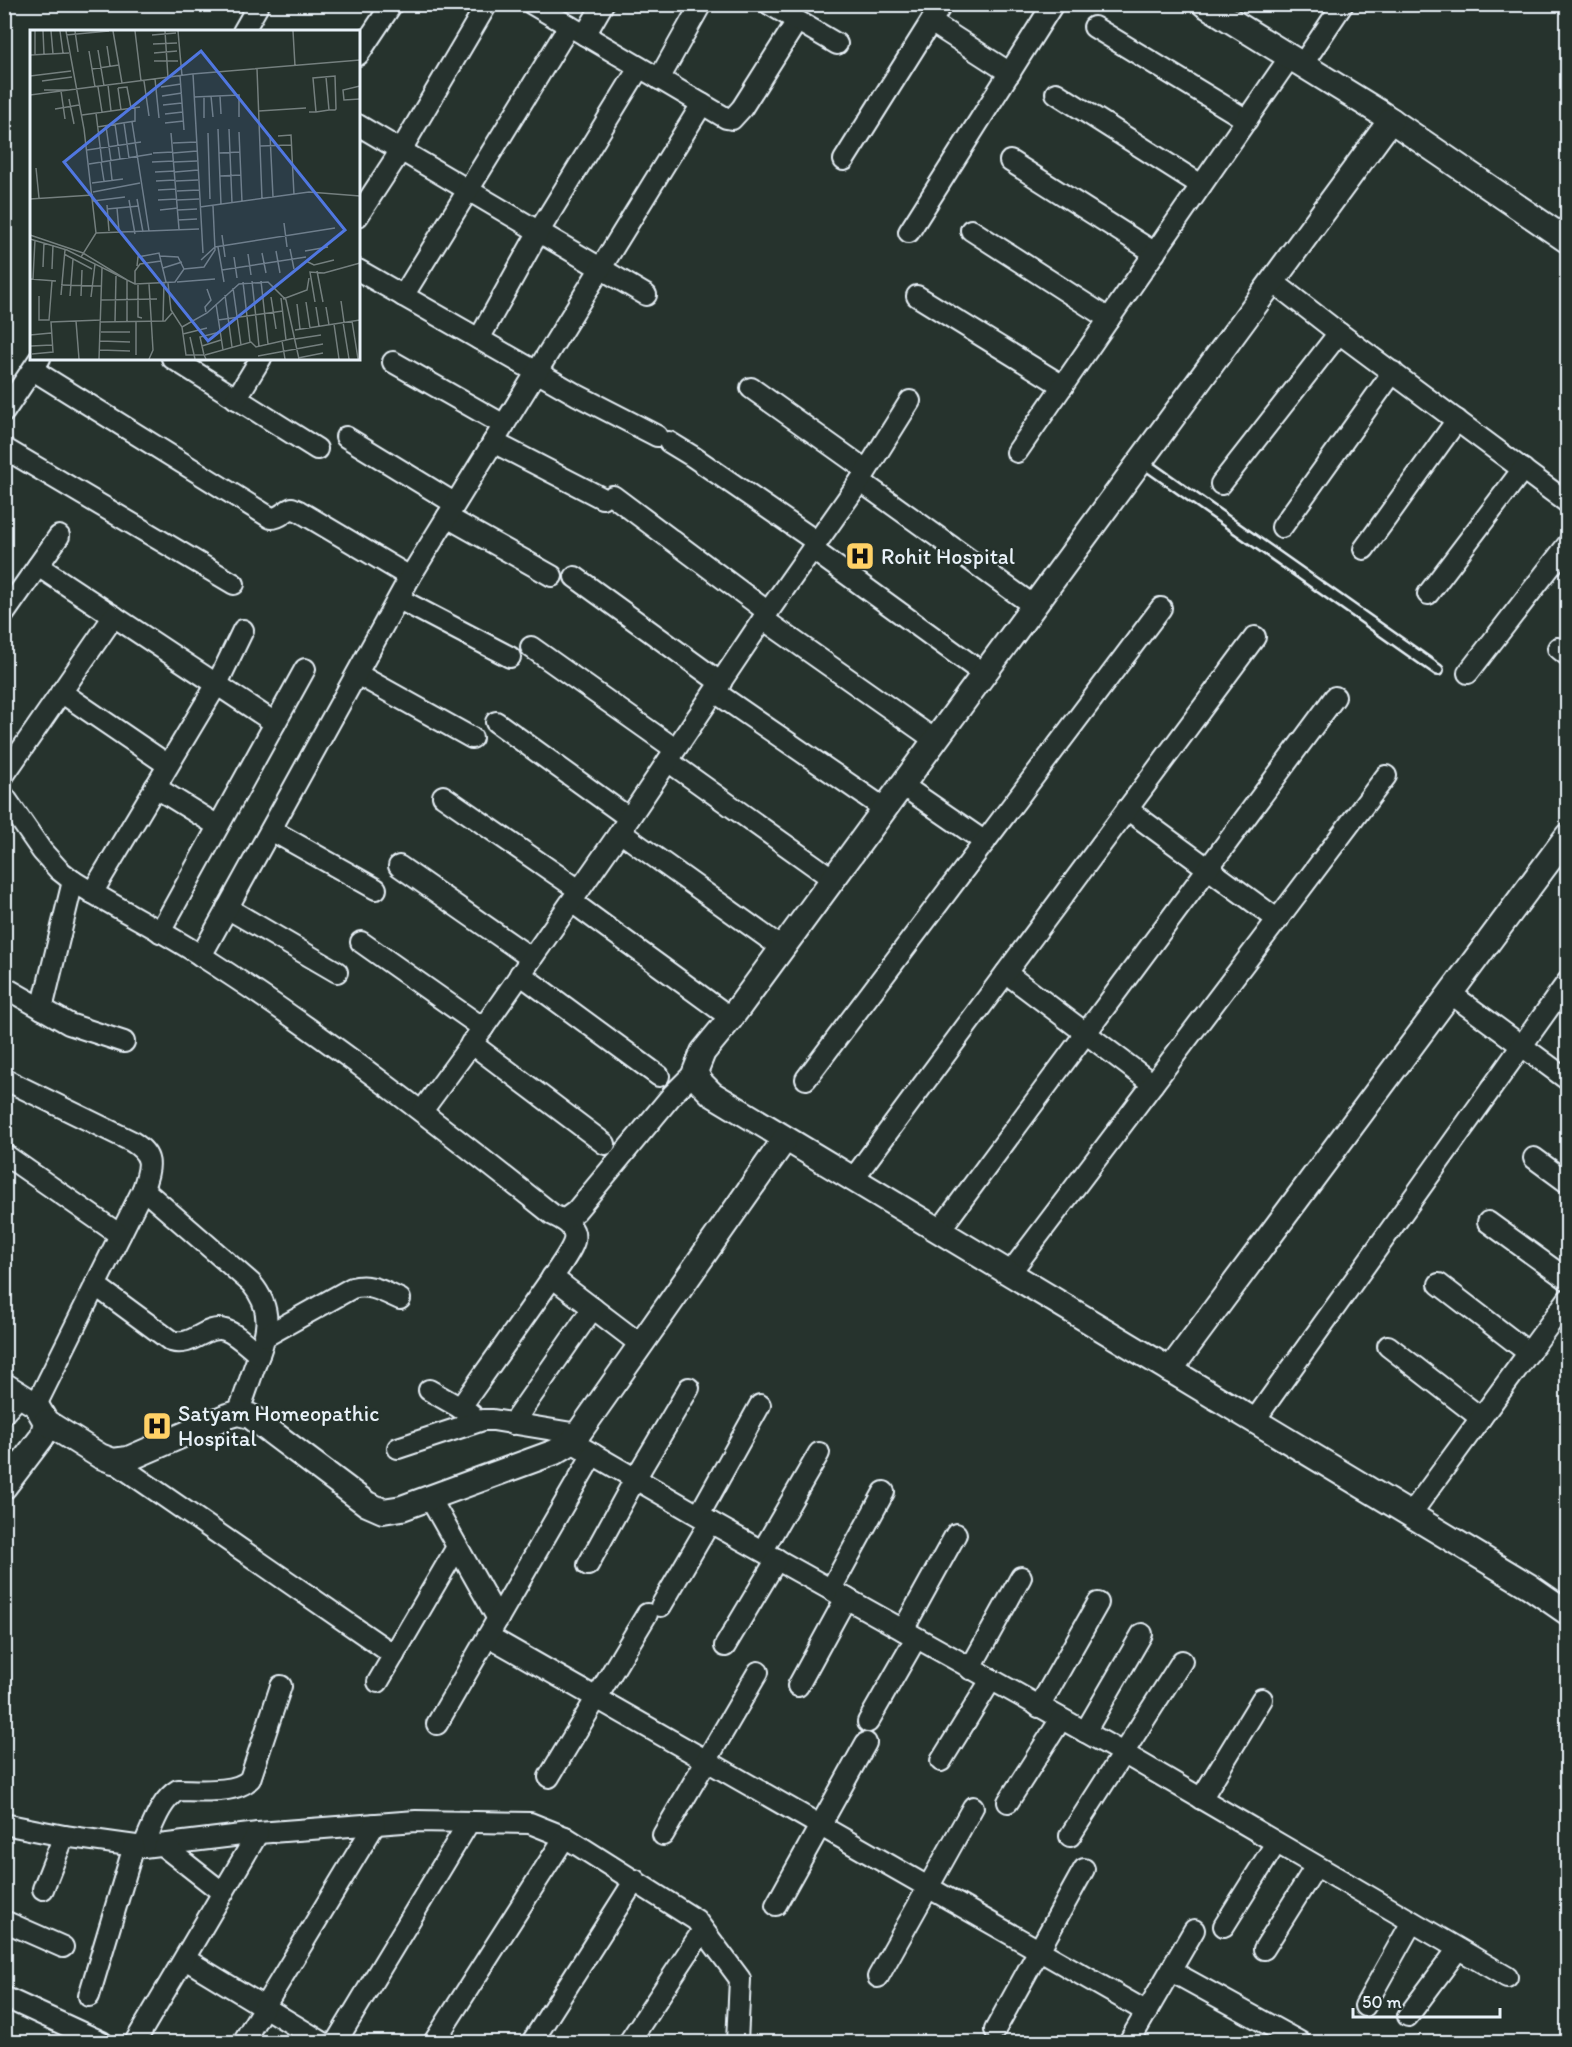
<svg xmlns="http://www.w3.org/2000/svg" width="1572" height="2047" font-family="Itim,sans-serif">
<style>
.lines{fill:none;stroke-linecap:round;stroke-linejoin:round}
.service-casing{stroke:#e8f1f8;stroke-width:14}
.minor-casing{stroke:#e8f1f8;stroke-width:24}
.tertiary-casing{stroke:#e8f1f8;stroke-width:28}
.service{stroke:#26332d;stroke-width:9}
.minor{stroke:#26332d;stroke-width:20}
.tertiary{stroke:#26332d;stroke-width:24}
.labels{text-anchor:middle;stroke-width:4.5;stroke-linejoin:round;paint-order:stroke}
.poi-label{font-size:22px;fill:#e8f1f8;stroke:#26332d;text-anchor:start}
.inset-road{fill:none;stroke:#747f7e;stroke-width:1.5}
.view{fill:#5077e0;fill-opacity:0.15;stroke:#5077e0;stroke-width:3}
.inset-edge{fill:none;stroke:#e8f1f8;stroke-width:3}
</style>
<rect width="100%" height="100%" fill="#26332d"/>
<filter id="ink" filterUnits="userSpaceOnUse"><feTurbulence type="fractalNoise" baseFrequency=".0167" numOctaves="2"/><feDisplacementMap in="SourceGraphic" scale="12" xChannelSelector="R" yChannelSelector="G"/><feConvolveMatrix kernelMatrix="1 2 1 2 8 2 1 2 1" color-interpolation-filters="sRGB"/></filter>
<g filter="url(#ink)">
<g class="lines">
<g class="service-casing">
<polyline id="service" points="1141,461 1438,670"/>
</g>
<g class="minor-casing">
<g id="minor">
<polyline points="532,4 726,118 732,119 742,108 797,21"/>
<polyline points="769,4 837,44"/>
<polyline points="931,22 1010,73"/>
<polyline points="1094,27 1247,120"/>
<polyline points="243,32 259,4"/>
<polyline points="585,35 603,4"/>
<polyline points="358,55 392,4"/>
<polyline points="1302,65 1343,4"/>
<polyline points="659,79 701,4"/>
<polyline points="1056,93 1201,185"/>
<polyline points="358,125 646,295"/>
<polyline points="844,160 942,4"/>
<polyline points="1010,161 1155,253"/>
<polyline points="358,216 401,150 487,4"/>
<polyline points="971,230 1109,319"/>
<polyline points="909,232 1053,4"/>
<polyline points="358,270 577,395 657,436"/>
<polyline points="1272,281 1339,333 1568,503"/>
<polyline points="403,296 569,26"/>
<polyline points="917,296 1063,386"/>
<polyline points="479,339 539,231 639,68"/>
<polyline points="172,358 317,449"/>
<polyline points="393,362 504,425"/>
<path d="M33 370 271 518C281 518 284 511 292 508L299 511 410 577"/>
<polyline points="751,388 866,470"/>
<polyline points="236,399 261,358"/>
<polyline points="4,412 40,358"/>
<polyline points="346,437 454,503"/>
<polyline points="493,442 602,498"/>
<polyline points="669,442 692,456 817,542"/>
<polyline points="4,448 234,584"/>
<polyline points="1017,452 1290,57"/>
<polyline points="860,481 1034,606"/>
<polyline points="1221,484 1339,333"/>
<polyline points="613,496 768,612"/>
<polyline points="447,517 552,576"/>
<polyline points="1282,527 1393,372"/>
<polyline points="812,549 984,674"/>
<polyline points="1364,549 1457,420"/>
<polyline points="38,566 275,723"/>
<polyline points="575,577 721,683"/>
<polyline points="1428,594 1523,469"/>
<polyline points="399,599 510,657"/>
<polyline points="4,614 59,536"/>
<polyline points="763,619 935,740"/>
<polyline points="531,647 675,749"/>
<polyline points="1558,648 1568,656"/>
<polyline points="1468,673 1568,544"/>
<polyline points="357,674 472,738"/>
<polyline points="61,692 168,765"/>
<polyline points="715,692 885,809"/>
<polyline points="496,722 629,818"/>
<polyline points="668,761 833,879"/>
<polyline points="4,775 114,616"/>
<polyline points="902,785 985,842"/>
<polyline points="155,787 218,826"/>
<path d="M4 796 42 851 59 870 73 881C116 908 161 930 203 957 325 1035 440 1125 553 1215 563 1220 577 1226 574 1241 571 1253 550 1280 542 1292 515 1331 487 1370 460 1408"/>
<polyline points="443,796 579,890"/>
<polyline points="1127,809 1278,920"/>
<polyline points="271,830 376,889"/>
<polyline points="620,832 782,948"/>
<polyline points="399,866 531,958"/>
<polyline points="92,893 217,684 243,630"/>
<polyline points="572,902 731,1018"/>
<polyline points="227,908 337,972"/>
<polyline points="160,932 305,669"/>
<polyline points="361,942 483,1028"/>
<polyline points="201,956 410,577 702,104"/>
<polyline points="1006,973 1153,1084"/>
<polyline points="520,974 659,1076"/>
<polyline points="4,987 69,1024 124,1042"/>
<polyline points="1450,993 1568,1080"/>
<polyline points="42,1009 73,881"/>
<polyline points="471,1043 605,1144"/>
<path d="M4 1079 131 1141C154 1155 151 1165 143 1189L36 1405"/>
<polyline points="806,1079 1161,608"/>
<polyline points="422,1111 483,1028 620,832 763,619 860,481 910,401"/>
<polyline points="4,1154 120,1235"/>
<polyline points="1534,1158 1568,1183"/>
<polyline points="853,1179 1255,637"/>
<path d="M143 1189 251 1283C276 1312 266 1336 254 1368 249 1383 244 1398 238 1413"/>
<polyline points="565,1219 576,1211 673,1094 695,1072"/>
<polyline points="1488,1222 1568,1280"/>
<polyline points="939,1231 1335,697"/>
<polyline points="1010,1273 1386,776"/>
<polyline points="552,1277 640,1344"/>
<polyline points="1439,1284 1529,1353"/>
<path d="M95 1285 171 1341C193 1348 205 1324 225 1330 237 1334 249 1347 259 1355"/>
<path d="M266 1336 352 1288C370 1283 384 1292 400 1299"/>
<polyline points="1388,1346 1481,1418"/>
<polyline points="429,1390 471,1414"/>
<polyline points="4,1413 20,1395"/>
<polyline points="1254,1421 1568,981"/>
<polyline points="512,1424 593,1308"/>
<polyline points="572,1442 710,1522 1123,1753 1507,1977"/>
<polyline points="398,1448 483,1420 493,1420 578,1434"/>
<polyline points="113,1461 394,1655"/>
<polyline points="430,1498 498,1619"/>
<polyline points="699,1515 760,1405"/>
<polyline points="1410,1515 1568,1299"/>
<polyline points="763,1550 819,1453"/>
<polyline points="588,1565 635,1479 689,1388"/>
<polyline points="831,1589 884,1492"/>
<polyline points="661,1606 710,1522"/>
<polyline points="903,1630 956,1534"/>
<polyline points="488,1636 1147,2012"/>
<polyline points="725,1646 777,1559"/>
<polyline points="970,1669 1021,1577"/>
<polyline points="378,1682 457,1547"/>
<polyline points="798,1686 846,1598"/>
<polyline points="1039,1707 1098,1603"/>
<polyline points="868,1722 916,1638"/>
<polyline points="437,1724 593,1454"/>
<polyline points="1085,1732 1142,1634"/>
<polyline points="941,1761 991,1680"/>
<polyline points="549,1777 647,1614"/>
<polyline points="1201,1799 1262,1699"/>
<polyline points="1008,1802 1061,1719"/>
<polyline points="4,1824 64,1836 143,1847 258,1833 416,1821 530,1823 565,1837 696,1920 740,1979 737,2042"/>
<polyline points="663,1835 758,1672"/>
<polyline points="1070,1836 1182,1661"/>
<polyline points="162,1845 223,1893"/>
<path d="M143 1847C152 1829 159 1801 178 1790 198 1790 237 1794 250 1779L281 1686"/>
<polyline points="43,1889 64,1836"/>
<polyline points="776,1905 866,1743"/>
<polyline points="4,1921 63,1947"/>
<polyline points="1224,1926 1276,1843"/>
<polyline points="1264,1949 1316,1866"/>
<polyline points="185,1959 322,2042"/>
<polyline points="1171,1971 1300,2042"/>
<polyline points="878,1977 973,1807"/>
<polyline points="89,1996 134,1846"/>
<polyline points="4,1997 102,2042"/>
<polyline points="1365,2006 1412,1922"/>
<polyline points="1408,2016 1458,1949"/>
<polyline points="995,2030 1084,1869"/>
<polyline points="135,2042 258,1833"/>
<polyline points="243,2042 375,1824"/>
<polyline points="336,2042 469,1822"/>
<polyline points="434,2042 565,1837"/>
<polyline points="532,2042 635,1880"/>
<polyline points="629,2042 703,1930"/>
<polyline points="1129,2042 1194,1930"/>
</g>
</g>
<g class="tertiary-casing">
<g id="tertiary">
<polyline points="1204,4 1379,112 1568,241"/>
<polyline points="1391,120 731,1018 703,1052 695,1072 701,1083 712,1094 1529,1586 1568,1613"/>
<polyline points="1170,1370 1568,835"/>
<polyline points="4,1385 36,1405 46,1422 42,1437 4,1487"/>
<polyline points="46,1422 100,1456 113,1461 128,1459 227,1416 238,1413 250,1416 367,1504 383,1511 402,1508 555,1452 572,1442 578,1434 785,1139"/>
</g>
</g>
<use href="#service" class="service"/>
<use href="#minor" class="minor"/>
<use href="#tertiary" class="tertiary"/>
</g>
</g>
<defs>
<g id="hospital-square" transform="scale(1.5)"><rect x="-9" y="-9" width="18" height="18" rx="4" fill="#ffd166" stroke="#26332d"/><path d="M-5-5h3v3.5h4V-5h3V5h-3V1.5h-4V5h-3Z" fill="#111"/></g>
</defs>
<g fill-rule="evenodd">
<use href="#hospital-square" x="860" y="556"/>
<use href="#hospital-square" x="157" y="1426"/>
</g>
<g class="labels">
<g class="poi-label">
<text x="881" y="564">Rohit Hospital</text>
<text x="178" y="1421">Satyam Homeopathic<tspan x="178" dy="25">Hospital</tspan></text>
</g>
</g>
<g transform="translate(30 30)">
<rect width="330" height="330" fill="#26332d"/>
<path class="inset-road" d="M5 1V25M13 1 14 24M21 1 23 24M30 1 33 23M36 1 54 99 66 203 51 227M45 1 48 22M83 1 92 53M105 1 111 51M135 1 138 48M148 1 152 46M263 1 265 36M36 5 79 1M122 5 146 3M123 14 147 13M77 16 80 36M68 20 74 56M59 21 65 57M124 23 147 21M0 25 39 23M124 31H148M62 39 89 35M227 39 232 169M163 44 173 223M0 46 41 41M150 46 154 100M296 47 299 80M125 49 129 88M12 51 42 47M114 51 119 86M78 55 81 81M330 56 313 60 314 70 330 69M68 57 72 82M131 57 151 54M88 58 97 57 101 78M88 58 91 80M14 60H41M31 61 35 89M0 65 162 44 330 30M132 66 152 63M181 66 183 87M190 66 191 84M164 67 209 65V87M174 67V88M39 69 44 94M133 75 152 73M25 79 49 75M229 81 276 78M279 82H286L299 80H305L306 79 305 46 283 48 286 82M66 83 72 132M135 84 153 82M52 85 110 77M102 92 119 201M94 93 99 128M135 93 154 91M85 94 90 129M76 96 81 131M67 97 105 91V78M188 99 191 175M199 99 202 173M209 102 212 172M141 103 149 199M178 103 180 169M240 105 243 167M248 106 261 105 264 165M143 113 167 112M230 116 261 115M57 120 111 112M123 123 143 122M143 123 167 121M189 123 210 122M80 131 82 150M71 132 74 151M122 132 144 131M144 132 167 131M59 134 122 124M6 138 9 168M125 142 145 141M145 142 168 140M190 146 211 145M126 151 145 150M146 151 168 150M62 153 93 149M128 160 146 159M147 161 169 160M63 162 110 153M0 169 63 165M107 169 113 202M99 170 105 204M128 170 147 169M147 170 169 169M63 171 95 167M77 175 79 201M170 177 279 162 330 166M87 178 89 201M77 179 109 176M130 180 148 178M148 180 167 179M148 190 167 189M254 193 257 217M66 203 169 199M0 205 53 223 97 250M192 205 195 227M0 209 37 220 105 254 145 252 154 239 174 237 185 220 183 176M185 217 305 198M188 217 194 252M260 219 264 239M246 221 250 243M275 221 298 217M232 223 236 243M34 224 62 239M218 224 221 245M130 226 148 227 154 239M204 227 207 248M171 230 185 217M276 231 284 235 304 230M107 236 108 227 129 223 136 252M13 237 14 213M133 238 152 232M22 239 23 215M192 240 276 227M287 241 293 272M0 249 26 251M3 249 5 210M97 250V292M222 251 229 316M231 251 238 314M147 252 185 249M213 252 220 312M138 253 141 280 152 297 156 325H174L176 329M105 254V241L110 234 131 231M31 255 72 256M108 255V287L112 288M203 258 211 315M31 265 35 220M195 265 202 317M9 266V290H19L22 251M40 266 43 229M51 266 52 240M61 267 65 234M241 267 246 299M251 268 256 310M253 269 277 260 279 248M71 270 127 269M311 271 314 292M276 272 280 298M285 272 280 242 294 243 330 233M186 274 193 320M267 274 270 299M286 277 289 296M296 277 299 295M176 282 175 277 181 270 177 259M188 290 253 281M46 291 49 329M133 291 134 252M322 291 328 329M71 292 135 291 142 283M85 292 86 246M106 292V325M313 292 319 329M304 294 309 329M152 297 177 283 209 254 238 252 256 270 269 329M265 300 330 290M71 302H100M153 304 177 298M0 305 21 303M160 307 165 329M265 309 291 305M70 311 100 312M252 311 255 329M1 316 22 315M172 316 191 310M70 320 100 321M2 324 23 322 21 292 71 290M174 325 170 307 190 302M175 325 221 312 226 317 265 308M228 326 293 314M268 328 293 323M69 329 72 238M119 329 123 320 119 254"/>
<path class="view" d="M171 21 315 200 178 311 34 132Z"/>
<rect width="330" height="330" class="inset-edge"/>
</g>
<rect width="1572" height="2047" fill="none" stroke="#26332d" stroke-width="24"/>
<rect x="12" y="12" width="1548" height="2023" fill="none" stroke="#e8f1f8" stroke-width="2" filter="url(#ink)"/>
<path d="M1353 2008v9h147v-9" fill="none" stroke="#e8f1f8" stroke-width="3"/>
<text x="1362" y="2008" font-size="18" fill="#e8f1f8" stroke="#26332d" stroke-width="4.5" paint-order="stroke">50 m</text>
</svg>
